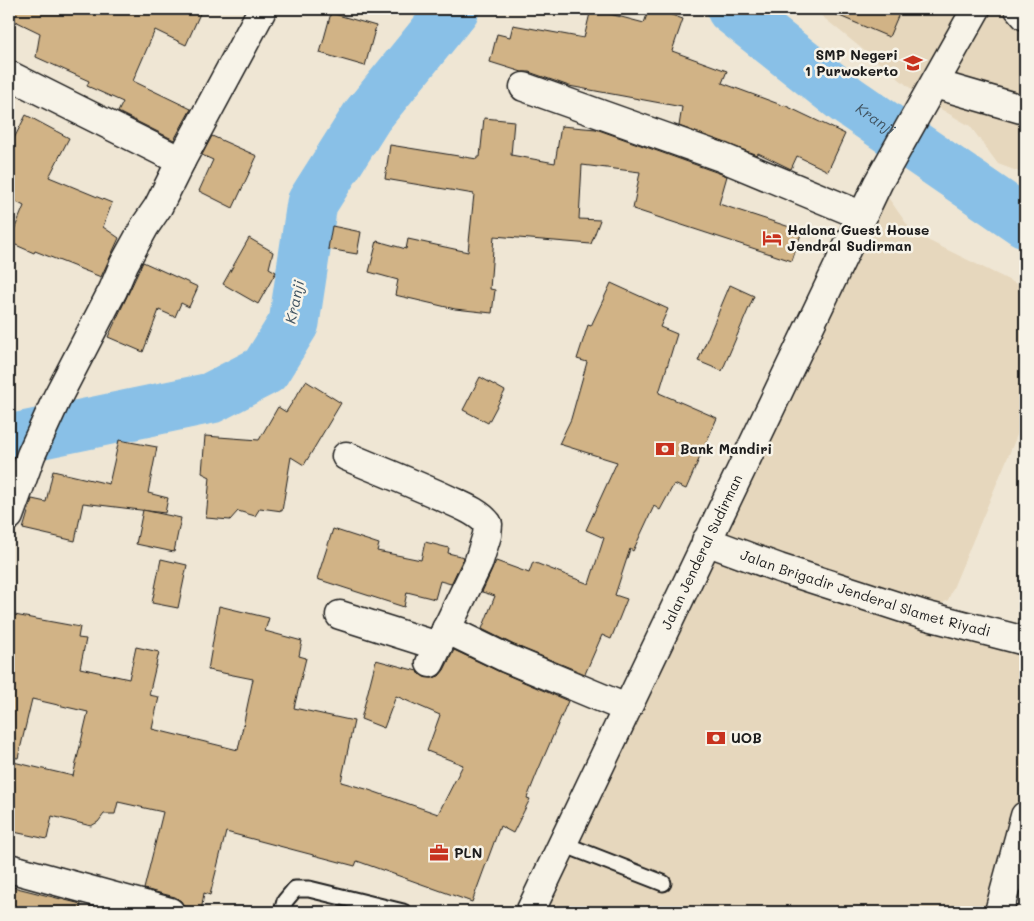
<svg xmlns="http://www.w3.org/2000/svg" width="1034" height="921" font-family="Mali,sans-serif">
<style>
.built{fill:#e6d7bd}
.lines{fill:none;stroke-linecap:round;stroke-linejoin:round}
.river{stroke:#89c0e7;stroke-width:51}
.building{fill:#d1b386;stroke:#1c1c1c}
.lane-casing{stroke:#1c1c1c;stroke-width:19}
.street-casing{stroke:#1c1c1c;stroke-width:31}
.secondary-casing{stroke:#1c1c1c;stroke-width:31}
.primary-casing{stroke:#1c1c1c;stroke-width:31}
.lane{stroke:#f7f3e8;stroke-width:15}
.street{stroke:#f7f3e8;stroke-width:28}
.secondary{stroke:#f7f3e8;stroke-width:28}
.primary{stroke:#f7f3e8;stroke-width:28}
.labels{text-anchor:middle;stroke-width:5;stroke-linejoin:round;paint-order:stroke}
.poi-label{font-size:14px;font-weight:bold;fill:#1c1c1c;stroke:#f7f3e8;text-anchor:start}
.street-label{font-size:14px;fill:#1c1c1c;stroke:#f7f3e8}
.water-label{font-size:15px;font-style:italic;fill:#425563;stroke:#f7f3e8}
</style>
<rect width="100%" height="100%" fill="#efe6d4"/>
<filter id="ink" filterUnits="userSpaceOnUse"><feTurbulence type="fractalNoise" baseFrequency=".02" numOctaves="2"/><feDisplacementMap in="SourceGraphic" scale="10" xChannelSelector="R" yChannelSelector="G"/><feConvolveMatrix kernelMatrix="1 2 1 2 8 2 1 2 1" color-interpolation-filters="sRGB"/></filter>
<g filter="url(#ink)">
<g class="built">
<polygon points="813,9 1025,9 1025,174 998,164 970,126 925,100"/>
<polygon points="878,183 913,233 1025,288 1025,416 948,600 925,615 1025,641 1025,816 999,912 530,912"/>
</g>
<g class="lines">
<g class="river">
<path id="s1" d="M732 9 847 100 1025 222"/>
<polyline points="9,440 211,398 265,370 294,323 312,203 367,116 454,9"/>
</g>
</g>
<g class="building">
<polygon points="9,9 202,9 186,45 155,30 133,81 191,109 174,140 118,112 123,102 87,86 89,81 36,57 40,33 9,18"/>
<polygon points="591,9 644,23 649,9 655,9 683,19 672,51 727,71 722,83 784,106 784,105 845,134 828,171 797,156 791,169 758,153 757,155 679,126 682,107 569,86 529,72 522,72 490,62 497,34 510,37 513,25 584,38"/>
<polygon points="823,9 901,9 889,37"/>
<polygon points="331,13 376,26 365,66 320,53"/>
<polygon points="26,115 69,138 49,177 112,203 103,227 119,238 101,277 35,251 34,253 9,242 24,206 9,198 9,148"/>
<polygon points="484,118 514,121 511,155 555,163 561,126 596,129 727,176 719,204 802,231 792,261 633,209 640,172 582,165 579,219 600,220 591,244 494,236 490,289 495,290 492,313 455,309 395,295 398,280 369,272 377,241 406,249 408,239 468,252 474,194 385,179 390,145 477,159 477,157 480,157"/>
<polygon points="212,136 257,156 233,208 199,191 213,160 202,155"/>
<polygon points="332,226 361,232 357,254 328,249"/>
<polygon points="249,238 273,252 269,268 276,272 258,304 223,284"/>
<polygon points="143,262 198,287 189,307 181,303 175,317 159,310 143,352 108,337"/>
<polygon points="611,283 668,309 660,327 677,334 659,393 717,418 686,489 674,484 660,510 654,506 633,551 630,549 615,595 627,599 611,639 602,635 585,674 512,644 482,629 495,596 482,592 496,561 529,573 533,562 589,584 604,538 586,530 617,462 559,444 571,419 587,362 577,359 588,325 591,326"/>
<polygon points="730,285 754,296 722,371 698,361"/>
<polygon points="480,377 505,391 488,423 463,410"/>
<polygon points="306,381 341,403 304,465 291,457 282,511 260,508 255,516 238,511 230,520 206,518 210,477 202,473 205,436 259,440 278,407 286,412"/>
<polygon points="119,440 157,447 148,493 168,498 165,513 83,503 75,541 23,529 32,499 46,502 53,471 109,484"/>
<polygon points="143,510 181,518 174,552 136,544"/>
<polygon points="333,529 379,544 377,551 421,560 425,542 449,548 448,553 464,557 451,584 440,581 435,599 407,592 404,607 317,579"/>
<polygon points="161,559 187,565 178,608 152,603"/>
<polygon points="219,606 269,618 265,631 302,641 299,656 306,658 294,708 354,721 341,782 366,789 438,814 463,765 427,751 440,715 396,696 384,728 361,719 376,660 417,671 424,677 432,678 439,676 444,670 454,650 500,672 568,701 537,773 527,798 530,799 513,833 500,826 472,902 357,861 355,866 226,832 210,895 204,893 201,912 185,912 185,908 181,901 175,897 144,889 163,812 118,802 115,814 104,814 98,822 91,826 52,816 47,839 9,831 9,761 73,776 88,712 32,699 18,758 9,757 9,614 80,627 78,638 86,639 80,668 129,679 136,647 159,652 149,695 159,697 152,729 238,750 253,679 208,670"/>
<polygon points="9,886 81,904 80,912 9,912"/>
</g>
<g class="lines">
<g class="lane-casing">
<g id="lane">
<polyline points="563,844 663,883"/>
<polyline points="282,912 285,901 295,889 309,889 403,912"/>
</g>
</g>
<g class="street-casing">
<g id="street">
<polyline points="9,75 181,161 158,207 145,226 124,264 113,290 57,398 31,455 9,516"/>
<polyline points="524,87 721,157 863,216"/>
<polyline points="181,161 261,12"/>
<path d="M346 456C379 470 412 483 445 498 459 505 478 511 488 524L487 535 478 564 430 663"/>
<polyline points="340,615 438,646"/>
<polyline points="446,629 506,658 626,708"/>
</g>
</g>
<g class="secondary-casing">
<g id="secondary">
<polyline points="1019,9 1025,16"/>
<polyline points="935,84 1025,110"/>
<path id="s2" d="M706 541 779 568 924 615 1025 641"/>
<polyline points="9,868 170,912"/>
<polyline points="999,912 1025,816"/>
</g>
</g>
<g class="primary-casing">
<g id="primary">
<path id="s3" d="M530 912 878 183 976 9"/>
</g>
</g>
<use href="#lane" class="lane"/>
<use href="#street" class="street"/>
<use href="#secondary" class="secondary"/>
<use href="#primary" class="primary"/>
</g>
</g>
<defs>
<g id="school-bare" transform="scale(1.5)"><path d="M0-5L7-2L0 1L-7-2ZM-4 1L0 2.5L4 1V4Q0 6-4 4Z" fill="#c8321e" stroke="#f7f3e8" stroke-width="2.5" paint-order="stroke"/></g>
<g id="hotel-bare" transform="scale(1.5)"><path d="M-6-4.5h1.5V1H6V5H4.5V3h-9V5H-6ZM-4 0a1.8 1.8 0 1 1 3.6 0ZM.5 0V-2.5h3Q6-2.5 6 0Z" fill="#c8321e" stroke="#f7f3e8" stroke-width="2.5" paint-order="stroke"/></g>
<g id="bank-bare" transform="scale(1.5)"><path d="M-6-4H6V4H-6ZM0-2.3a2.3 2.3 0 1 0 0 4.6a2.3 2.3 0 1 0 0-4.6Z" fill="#c8321e" stroke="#f7f3e8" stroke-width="2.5" paint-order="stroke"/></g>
<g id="office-bare" transform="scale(1.5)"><path d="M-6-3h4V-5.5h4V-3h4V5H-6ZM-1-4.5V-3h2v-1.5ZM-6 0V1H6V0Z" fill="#c8321e" stroke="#f7f3e8" stroke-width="2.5" paint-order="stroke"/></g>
</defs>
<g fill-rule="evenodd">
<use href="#school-bare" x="913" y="63"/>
<use href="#hotel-bare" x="772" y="238"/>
<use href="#bank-bare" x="665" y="449"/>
<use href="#bank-bare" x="716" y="738"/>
<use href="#office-bare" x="439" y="853"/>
</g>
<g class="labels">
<g class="poi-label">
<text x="898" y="60" text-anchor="end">SMP Negeri<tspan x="898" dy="16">1 Purwokerto</tspan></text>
<text x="787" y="235">Halona Guest House<tspan x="787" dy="16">Jendral Sudirman</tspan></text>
<text x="680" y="454">Bank Mandiri</text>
<text x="731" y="743">UOB</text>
<text x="454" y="858">PLN</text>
</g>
<g class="street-label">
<text dy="5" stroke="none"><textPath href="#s3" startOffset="399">Jalan Jenderal Sudirman</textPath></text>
<text dy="5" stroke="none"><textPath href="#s2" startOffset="168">Jalan Brigadir Jenderal Slamet Riyadi</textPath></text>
</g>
<g class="water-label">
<text dy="5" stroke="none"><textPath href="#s1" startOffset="181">Kranji</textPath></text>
<text transform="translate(295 302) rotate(-78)" y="5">Kranji</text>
</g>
</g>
<rect width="1034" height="921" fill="none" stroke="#f7f3e8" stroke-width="30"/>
<rect x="15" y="15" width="1004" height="891" fill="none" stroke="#1c1c1c" stroke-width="2" filter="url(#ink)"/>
</svg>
